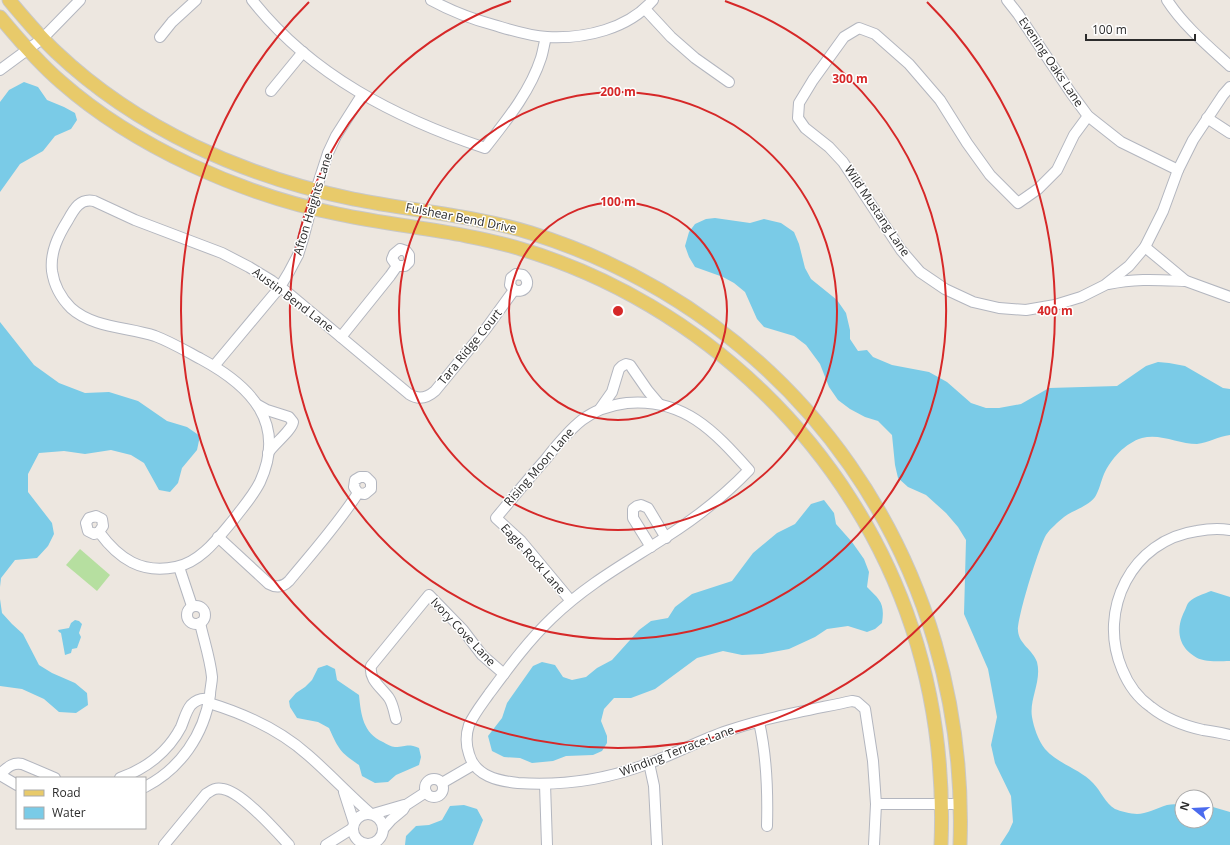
<svg xmlns="http://www.w3.org/2000/svg" width="1230" height="845" font-family="'Open Sans',sans-serif">
<style>
.green{fill:#b6dfa0}
.water{fill:#7acbe7}
.lines{fill:none;stroke-linecap:round;stroke-linejoin:round}
.minor-casing{stroke:#b3b6bf;stroke-width:12}
.major-casing{stroke:#c8c8c8;stroke-width:15}
.minor{stroke:#fff;stroke-width:10}
.major{stroke:#e8ca6a;stroke-width:13}
.ring{fill:none;stroke:#d62828;stroke-width:2}
.labels{text-anchor:middle;stroke-width:3;stroke-linejoin:round;paint-order:stroke}
.street-label{font-size:12px;fill:#2c2c2c;stroke:#fff}
.centre{fill:#d62828;stroke:#fff;stroke-width:2}
.ring-label{font-size:12px;text-anchor:middle;font-weight:bold;fill:#d62828;stroke:#fff;stroke-width:3;stroke-linejoin:round;paint-order:stroke}
</style>
<rect width="100%" height="100%" fill="#ede7e0"/>
<polygon class="green" points="80,549 110,575 97,591 66,565"/>
<g class="water">
<polygon points="24,82 38,87 47,100 64,107 75,113 77,120 71,129 55,136 43,151 20,164 0,192 0,102 9,90"/>
<path d="M715 218 750 223 764 219 781 223 794 232 799 244 805 268 811 279 837 300 846 313 850 330V339L858 351 867 350 873 357 892 365 929 372 947 382 971 403 986 408H999L1021 404 1049 388 1117 386 1146 366 1158 362 1169 363 1185 366 1223 388 1230 389V435C1219 436 1208 443 1197 444 1179 444 1160 433 1142 438 1125 443 1111 459 1104 474 1101 481 1099 491 1095 497 1087 507 1073 510 1064 517 1058 522 1050 529 1046 535 1039 547 1017 618 1018 631 1019 644 1033 650 1037 662 1042 681 1029 699 1032 717 1034 728 1038 740 1045 749 1058 764 1080 769 1093 783 1101 791 1105 803 1115 809 1120 811 1131 814 1137 814 1146 814 1157 808 1167 805 1172 804 1177 804 1182 804V821H1206V805L1230 812V845H1000L1009 831 1013 822 1011 796 995 763 991 745 997 717 988 669 964 614 966 540 958 527 946 513 926 495 908 487 898 478 895 465 892 435 878 421 865 417 850 409 838 400 829 387 820 364 806 345 794 336 764 327 757 319 745 292 734 283 723 277 695 267 689 257 685 246 689 232 695 224 706 219Z"/>
<polygon points="0,322 34,365 59,383 85,393 109,392 138,401 167,421 187,427 200,436 197,450 182,468 178,483 170,492 159,490 144,463 131,455 111,450 85,454 64,451 39,453 28,474 28,492 52,523 54,534 48,546 37,558 15,560 1,578 0,587"/>
<path d="M824 500 834 513 836 524 852 542 864 559 869 572 867 587C880 600 885 603 882 623L875 629 867 632 848 626 827 629 815 637 789 649 762 654 742 655 723 651 697 658 655 689 631 698H614L604 709 601 721 607 736V743L602 751 593 755 566 756 553 761 532 763 520 758 504 757 492 751 488 736 502 718 507 703 533 666 542 662 555 665 563 677 572 680 586 677 597 668 612 660 639 630 651 621 668 618 675 607 692 594 732 581 753 553 777 533 795 524 811 504Z"/>
<path d="M1211 591 1230 597V661C1219 661 1203 663 1194 656 1177 645 1176 627 1185 610 1186 608 1187 604 1189 602 1195 596 1204 594 1211 591Z"/>
<polygon points="0,599 2,613 12,624 23,634 39,665 52,673 75,683 87,693 88,705 76,713 59,712 44,699 22,689 0,686"/>
<polygon points="75,620 79,621 82,624 79,633 81,637 77,648 72,649 71,653 65,655 61,633 59,632 58,630 69,628 71,623"/>
<path d="M327 665 335 669 337 680 359 695C361 715 363 733 383 742 387 744 391 747 395 747 406 747 407 743 419 748L421 757 419 765 396 775 388 782 375 783 362 776 359 765C340 752 339 750 329 728L318 722 297 718 290 707 289 701 296 693 305 687 312 680 318 668Z"/>
<polygon points="464,805 477,809 483,820 473,845 405,845 406,836 416,826 429,825 442,820 450,806"/>
</g>
<g class="lines">
<g class="minor-casing">
<g id="minor">
<path d="M252 0C311 75 396 118 485 148 506 121 530 92 541 58 543 52 544 44 546 37"/>
<path d="M431 0C451 11 472 19 494 25 511 30 529 36 547 37 585 39 628 29 653 0"/>
<polyline points="1007,0 1018,14 1071,93 1088,116 1121,142 1178,170"/>
<path d="M1167 0C1183 25 1208 46 1230 66"/>
<polyline points="645,9 671,37 695,58 729,82"/>
<polyline points="160,37 172,22 196,0"/>
<polyline points="0,70 42,39 80,0"/>
<polyline points="271,91 303,52"/>
<polyline points="1088,116 1074,135 1057,170 1038,189 1018,203 990,175 967,143 940,100 909,64 875,34 859,28 844,37 813,80 799,103 798,118 805,128 829,147 843,162 901,250 920,272 945,289 973,302 999,308 1026,310 1055,305 1081,297 1105,285 1129,266 1145,247 1163,211 1178,170 1193,140 1223,95 1230,87"/>
<polyline points="1207,118 1230,133"/>
<polyline points="1145,247 1186,281 1230,297"/>
<path d="M1109 284C1135 278 1160 280 1186 281"/>
<polyline points="341,337 390,276 397,266 392,259 394,254 400,249 406,251 409,255 409,262 405,266 397,266"/>
<polyline points="214,366 280,287 289,272 298,255 303,239 316,190 328,153 336,136 362,95"/>
<path d="M258 405 267 410 289 417 293 422C292 430 274 444 268 453"/>
<polyline points="600,409 612,392 619,369 622,366 626,364 630,365 648,391 659,404"/>
<path d="M1230 530C1219 528 1207 529 1197 531 1132 540 1097 610 1122 669 1128 684 1138 698 1151 707 1166 719 1185 726 1203 730 1212 731 1221 733 1230 735"/>
<path d="M99 532 103 526 102 519 96 516 89 518 86 523 88 531 94 534 99 532C119 559 141 574 176 567 201 562 218 538 234 519 243 507 253 496 260 482 287 423 251 386 201 359 186 351 171 342 155 336 128 327 93 328 71 308 61 298 54 285 52 271 50 252 58 236 68 220 74 209 80 198 94 201L135 220 222 253 249 267 272 281 287 292 409 394C418 400 427 398 435 391L485 330 514 290C525 294 532 283 523 275L516 274 511 278 510 285 514 290"/>
<path d="M218 537 269 584C276 588 283 587 289 581 313 552 338 524 358 493L354 487 355 480 360 477H366L371 482V489L365 494 358 493"/>
<polyline points="651,547 633,518 633,509 637,506 641,505 648,508 666,538"/>
<polyline points="179,567 192,606"/>
<path d="M571 601 521 541 496 518C512 499 528 479 545 460 556 446 568 431 582 420 595 410 611 405 627 403 684 398 714 431 749 470 724 496 696 518 666 537 626 563 587 584 552 618 528 641 509 667 489 694 482 704 474 714 469 725 466 734 466 745 469 754 475 776 498 781 518 783 563 786 605 780 647 764 675 754 700 740 727 731 768 717 810 710 852 701L857 702 865 709 873 761 876 804 874 845"/>
<circle cx="196" cy="615" r="9"/>
<path d="M396 719C394 712 393 704 389 698 381 687 369 680 371 666L429 595 463 630 482 655 504 674"/>
<path d="M759 722C767 757 768 790 767 826"/>
<polyline points="649,763 654,786 657,845"/>
<path d="M0 774C7 768 12 762 22 764L55 778"/>
<polyline points="0,775 17,785"/>
<path d="M120 778C145 769 168 752 181 727 184 720 186 711 191 705 196 700 201 698 208 699L209 703C245 714 280 730 308 755 330 774 349 795 371 814"/>
<circle cx="434" cy="788" r="9"/>
<polyline points="442,783 473,765"/>
<polyline points="545,784 547,845"/>
<path d="M145 787C180 769 204 735 210 695 210 689 212 683 212 677 210 658 204 641 200 623"/>
<polyline points="344,792 354,823"/>
<polyline points="876,804 961,804"/>
<polyline points="373,814 404,805"/>
<circle cx="368" cy="829" r="15"/>
<polyline points="384,828 391,820 403,810 406,805 426,792"/>
<path d="M164 845 206 794C212 790 216 787 223 789 242 792 276 831 289 845"/>
<polyline points="326,845 353,828"/>
</g>
</g>
<g class="major-casing">
<g id="major">
<path d="M9 0C24 18 39 36 56 52 136 128 245 177 353 199 413 211 473 215 531 233 800 318 970 564 960 845"/>
<path d="M0 17C19 40 39 63 61 82 135 147 243 195 338 214 399 227 462 231 521 249 702 303 853 448 912 628 935 698 944 771 941 845"/>
</g>
</g>
<use href="#minor" class="minor"/>
<use href="#major" class="major"/>
</g>
<g class="ring">
<circle cx="618" cy="311" r="109"/>
<circle cx="618" cy="311" r="219"/>
<path d="M725 1A328 328 0 1 1 511 1"/>
<path d="M927 2A437 437 0 1 1 309 2"/>
</g>
<g class="labels">
<g class="street-label">
<text transform="translate(1051 62) rotate(56)" y="4">Evening Oaks Lane</text>
<text transform="translate(313 204) rotate(-73)" y="4">Afton Heights Lane</text>
<text transform="translate(877 211) rotate(56)" y="4">Wild Mustang Lane</text>
<text transform="translate(461 218) rotate(11)" y="4">Fulshear Bend Drive</text>
<text transform="translate(293 300) rotate(37)" y="4">Austin Bend Lane</text>
<text transform="translate(470 347) rotate(-51)" y="4">Tara Ridge Court</text>
<text transform="translate(539 467) rotate(-49)" y="4">Rising Moon Lane</text>
<text transform="translate(533 559) rotate(48)" y="4">Eagle Rock Lane</text>
<text transform="translate(463 632) rotate(47)" y="4">Ivory Cove Lane</text>
<text transform="translate(677 751) rotate(-21)" y="4">Winding Terrace Lane</text>
</g>
</g>
<circle cx="618" cy="311" r="6" class="centre"/>
<g class="ring-label">
<text x="850" y="83">300 m</text>
<text x="618" y="96">200 m</text>
<text x="618" y="206">100 m</text>
<text x="1055" y="315">400 m</text>
</g>
<rect x="16" y="777" width="130" height="52" fill="#ffffff" stroke="#ababab"/>
<rect x="24" y="790" width="20" height="6" fill="#e8ca6a" stroke="#ababab"/>
<text x="52" y="797" font-size="12" fill="#2c2c2c">Road</text>
<rect x="24" y="807" width="20" height="12" fill="#7acbe7" stroke="#ababab"/>
<text x="52" y="817" font-size="12" fill="#2c2c2c">Water</text>
<g transform="translate(1194 809) rotate(288)"><circle r="19" fill="#ffffff" stroke="#ababab"/>
<path d="M0-3L7 15L0 10L-7 15Z" fill="#4b6bee"/>
<text y="-6" font-size="11" font-weight="bold" text-anchor="middle" fill="#2c2c2c">N</text>
</g>
<path d="M1086 34v6h109v-6" fill="none" stroke="#2c2c2c" stroke-width="2"/>
<text x="1092" y="34" font-size="12" fill="#2c2c2c" stroke="#ffffff" stroke-width="3" paint-order="stroke">100 m</text>
</svg>
